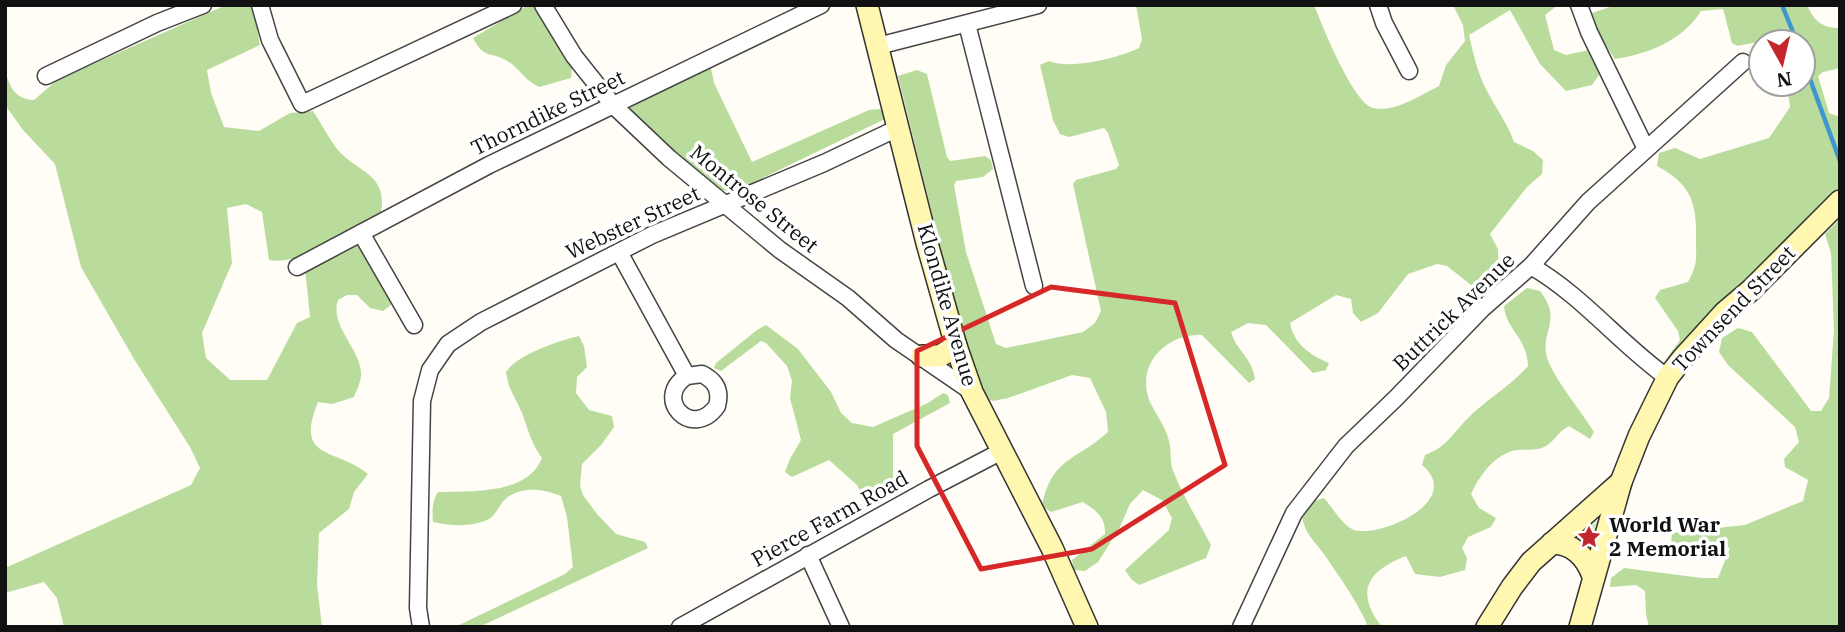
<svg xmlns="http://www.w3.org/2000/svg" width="1845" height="632" font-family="'IBM Plex Serif',serif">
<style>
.green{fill:#d5ebbd}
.forest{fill:#b9dc9c}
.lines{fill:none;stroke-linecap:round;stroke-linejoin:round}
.stream{stroke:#3f96cf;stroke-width:4.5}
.street-casing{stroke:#444;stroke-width:19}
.secondary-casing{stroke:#333;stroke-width:24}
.street{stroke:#fff;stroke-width:16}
.secondary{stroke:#fff6b0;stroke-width:21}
.marked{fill:none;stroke:#d62828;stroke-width:5;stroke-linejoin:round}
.labels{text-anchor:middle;stroke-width:7;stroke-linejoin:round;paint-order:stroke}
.street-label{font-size:21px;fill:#111;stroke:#fff}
.poi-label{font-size:21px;font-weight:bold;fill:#111;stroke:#fff;text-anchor:start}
</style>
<rect width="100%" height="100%" fill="#fffdf5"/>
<polygon class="green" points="1602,517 1593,546 1588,547 1578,540 1578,534"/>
<g class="forest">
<path d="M226 5 253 6 260 45 207 70 211 93 224 127 259 131 290 113 313 111C321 123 328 137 337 149 356 172 388 173 381 212 351 229 304 266 269 260L262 212 246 204 227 208 232 263 202 333 206 358 230 380H267L297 323 310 317 305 268 361 241 392 295 391 305 383 311 370 308 357 295H347L338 300C329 326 362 350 361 375 361 382 356 391 354 397L332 404 318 402C294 461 335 447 368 474L354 492 349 509 319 533 317 585 322 627H64L57 598 44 582 5 593V568L191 485 200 468 190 447 134 359 81 267 55 164 23 130 5 105V72C11 88 15 99 34 100L57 80Z"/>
<path d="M1136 5H1314C1322 25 1353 103 1373 108 1394 113 1421 95 1439 86L1446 65 1465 41 1463 25 1453 5H1558L1545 15 1554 50 1566 55 1589 50 1596 59 1599 75 1592 85 1566 91 1540 64 1510 10 1469 35C1474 57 1479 79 1491 98 1499 113 1508 125 1514 142L1533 151 1543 160 1542 174 1527 187 1490 234 1498 249 1499 274 1490 283 1471 285 1447 266 1437 264 1408 274 1378 313 1361 322 1353 313 1351 299 1336 295 1290 323C1294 344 1310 355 1329 363L1326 370 1313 373 1266 325 1248 323 1231 332C1237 352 1252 357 1255 379L1249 383 1202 335C1165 333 1135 366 1150 402 1156 415 1166 427 1169 441 1172 452 1169 463 1174 473 1184 498 1199 522 1211 545L1206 558 1139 585 1131 579 1125 570 1169 530 1172 518 1162 500 1143 490 1130 504 1119 529 1098 562 1085 571 1074 570 1072 560 1105 534C1106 518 1096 510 1083 502L1051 512 1042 506C1052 457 1076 461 1108 432L1106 412 1090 378 1072 375 1008 398 993 401 983 397 966 350 898 76 917 70 927 74 947 157 950 161 985 156 991 160 993 169 983 177 956 181 954 185 966 252 996 344 1006 348 1083 332 1095 323 1101 311 1073 184 1076 180 1116 169 1119 165 1108 133 1104 128 1069 137 1060 134 1053 120 1040 65 1049 61C1071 70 1118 58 1139 48L1142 39Z"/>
<path d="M1616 5H1807C1814 21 1822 28 1840 28V68L1823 72 1818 76 1829 113 1840 117V186L1676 357 1669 359 1667 358 1680 340 1678 331 1655 298 1660 290 1688 282C1698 264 1696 259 1696 239 1697 203 1691 184 1657 166L1659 153 1675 148 1700 159 1769 138 1790 107 1787 84H1803V42C1779 42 1759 40 1738 46L1732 43 1723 9 1701 11C1682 41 1648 54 1615 59L1590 23 1589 14Z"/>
<path d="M525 7H535L539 12 572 68 571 78 539 87C523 79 521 70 509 62 491 50 485 61 473 38Z"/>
<polygon points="711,68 714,83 752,162 869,110 880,109 886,114 885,119 752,183 727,191 713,188 631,111 630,105"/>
<polygon points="1840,219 1840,627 1649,627 1646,614 1645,591 1636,585 1610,587 1611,578 1624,568 1702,578 1718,578 1730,548 1709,543 1677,546 1671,543 1672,533 1745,525 1803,501 1808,480 1785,467 1784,459 1799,442 1795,427 1728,365 1719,352 1722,338 1738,328 1752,332 1811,411 1821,411 1829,398 1834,330 1831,253 1825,234"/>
<path d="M1527 288 1540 291C1565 323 1536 333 1549 363 1560 387 1580 409 1594 432L1590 439 1569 426C1559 431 1553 443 1544 447 1536 451 1524 449 1516 450 1494 455 1480 475 1471 494L1479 508 1496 518 1491 527 1468 537 1462 548 1467 558 1465 570 1440 577 1415 574 1406 556C1368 571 1354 591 1382 627H1365L1367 624C1356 600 1341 579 1326 557 1316 542 1304 534 1302 515L1314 501 1324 498C1332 507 1343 526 1354 530 1380 538 1465 501 1422 465L1425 455C1445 448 1452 435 1466 420 1485 400 1509 388 1528 366 1527 337 1506 330 1504 306Z"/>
<polygon points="766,325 798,349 831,392 841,413 852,423 873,427 928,403 943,393 948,395 950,403 893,434 893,490 879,502 867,503 857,485 829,460 792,477 785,472 790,459 801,440 790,398 792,381 787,366 766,343 761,341 721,371 714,368 716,363 757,330"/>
<path d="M579 336 584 346 587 367 577 377 576 393 589 410 612 416 614 427 602 444 582 464 580 486 583 495 597 514 616 534 645 542 648 548 479 627H455L565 574 573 567 567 517 561 496C542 488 515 485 501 504 497 510 494 517 487 520 471 527 449 526 433 522 432 511 432 501 438 492 470 491 528 495 542 458 530 441 529 431 522 413 515 396 509 392 506 372 518 354 558 341 579 336Z"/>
</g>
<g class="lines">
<g class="stream">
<polyline points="1782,5 1797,42"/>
<polyline points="1803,60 1840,161"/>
</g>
<g class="street-casing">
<g id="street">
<polyline points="260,5 270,40 302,104 513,5"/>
<polyline points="543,5 574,56 613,105 669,158 780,250 848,298 896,340 972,392"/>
<polyline points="1378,5 1384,23 1409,71"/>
<polyline points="1579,5 1589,32 1646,149"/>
<polyline points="967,24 1034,286"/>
<polyline points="878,46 1038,5"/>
<polyline points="46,76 157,23 203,5"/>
<polyline points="361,233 414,325"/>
<path d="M619 252 687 376C652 398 692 441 717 406 721 391 716 381 702 374L687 376"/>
<path d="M1531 266C1583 296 1620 344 1668 378"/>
<polyline points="297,267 489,165 821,5"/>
<polyline points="808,555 841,627"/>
<polyline points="421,627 418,608 422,401 430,370 448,344 481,322 652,235 824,163 898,128"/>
<polyline points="680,627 929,489 1002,451"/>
<polyline points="1241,627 1294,513 1346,446 1396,398 1483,308 1531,266 1588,202 1743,62"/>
</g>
</g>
<g class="secondary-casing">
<g id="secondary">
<polyline points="867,5 927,243 956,346 972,392 1052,548 1087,627"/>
<polyline points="922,356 940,356 956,346"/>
<path d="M1552 543C1573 543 1586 557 1593 576"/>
<polyline points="1487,627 1512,587 1531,562 1621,482"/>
<polyline points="1580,627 1621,482 1639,436 1668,377 1683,358 1724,313 1751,290 1840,201"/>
</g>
</g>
<use href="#street" class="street"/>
<use href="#secondary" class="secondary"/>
</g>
<path class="marked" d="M1051 287 1175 303 1225 465 1092 549 981 569 917 446V351Z"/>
<defs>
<g id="sight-bare" transform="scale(1.89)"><path d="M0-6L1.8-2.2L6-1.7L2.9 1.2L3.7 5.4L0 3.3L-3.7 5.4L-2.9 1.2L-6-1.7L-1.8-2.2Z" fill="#c4262e" stroke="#fff" stroke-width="2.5" paint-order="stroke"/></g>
</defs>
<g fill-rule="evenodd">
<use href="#sight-bare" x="1589" y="537"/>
</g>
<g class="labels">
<g class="street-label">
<text transform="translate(548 113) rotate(-26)" y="7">Thorndike Street</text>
<text transform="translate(754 199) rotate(39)" y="7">Montrose Street</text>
<text transform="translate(633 223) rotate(-25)" y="7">Webster Street</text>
<text transform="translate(947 305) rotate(74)" y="7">Klondike Avenue</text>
<text transform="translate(1734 309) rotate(-46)" y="7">Townsend Street</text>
<text transform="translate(1454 312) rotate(-44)" y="7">Buttrick Avenue</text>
<text transform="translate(830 519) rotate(-29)" y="7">Pierce Farm Road</text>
</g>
<g class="poi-label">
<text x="1609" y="532">World War<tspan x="1609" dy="24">2 Memorial</tspan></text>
</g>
</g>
<rect width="1845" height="632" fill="none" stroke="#111111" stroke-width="14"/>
<g transform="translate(1782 63) rotate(172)"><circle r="33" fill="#ffffff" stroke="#a0a0a0" stroke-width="2"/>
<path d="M0-5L12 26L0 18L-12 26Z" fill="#c4262e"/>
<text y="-10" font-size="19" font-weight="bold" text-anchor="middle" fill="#111111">N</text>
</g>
</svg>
